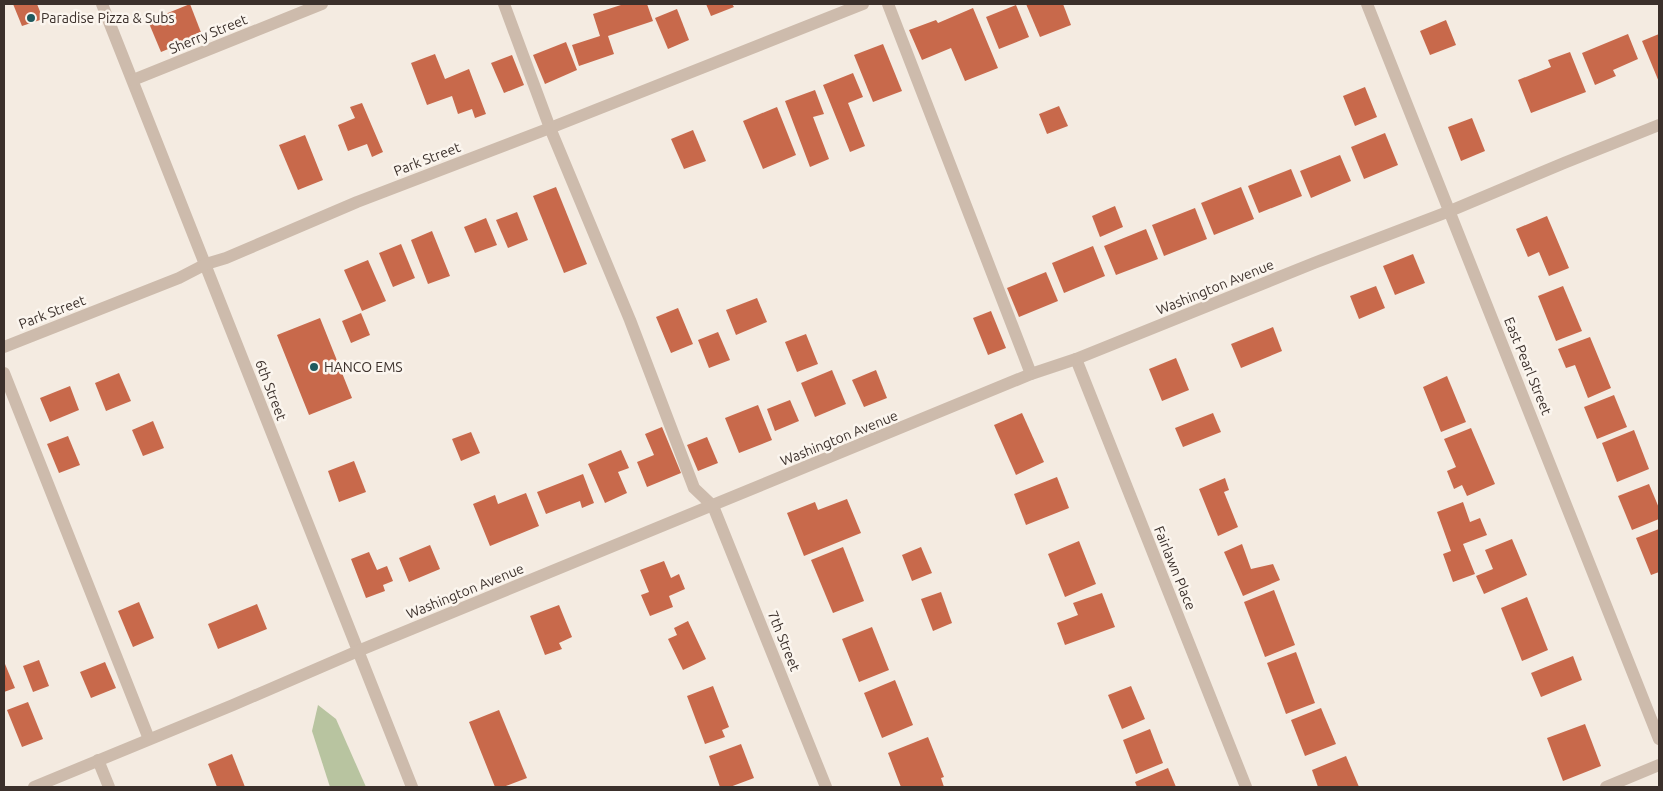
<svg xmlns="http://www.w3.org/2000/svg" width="1663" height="791" font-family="Ubuntu,sans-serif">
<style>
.green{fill:#b8c4a0}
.building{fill:#c8694b}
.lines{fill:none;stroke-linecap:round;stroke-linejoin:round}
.minor{stroke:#cdbbac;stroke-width:12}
.poi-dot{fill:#1f5a5e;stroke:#fbf5ee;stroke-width:2}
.labels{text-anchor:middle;stroke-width:5;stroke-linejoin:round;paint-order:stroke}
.poi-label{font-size:14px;fill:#3b302b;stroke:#fbf5ee;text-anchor:start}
.street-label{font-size:14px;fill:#3b302b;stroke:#fbf5ee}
</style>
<rect width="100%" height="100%" fill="#f4ebe1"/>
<polygon class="green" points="318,705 336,719 366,787 330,787 312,731"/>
<g class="building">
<polygon points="13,4 37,4 43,19 22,26"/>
<polygon points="190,4 202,35 161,52 148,21"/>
<polygon points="624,4 647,4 653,21 608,36 614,54 579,66 572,45 600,36 593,14"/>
<polygon points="706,4 732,4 734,7 711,16"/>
<polygon points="1026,4 1063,4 1071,25 1040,37"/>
<polygon points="1016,5 1029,37 999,49 986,17"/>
<polygon points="973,8 998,68 965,81 951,48 922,60 909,30 936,20 938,23"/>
<polygon points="677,9 689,40 668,49 655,18"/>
<polygon points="1446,20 1456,45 1430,55 1420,31"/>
<polygon points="1628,34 1638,59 1613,70 1616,76 1595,85 1582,53"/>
<polygon points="1659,34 1659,82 1642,41"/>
<polygon points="566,42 577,70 545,84 533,55"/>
<polygon points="883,44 902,91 873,102 854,55"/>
<polygon points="1570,52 1586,92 1531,113 1518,80 1551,67 1548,60"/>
<polygon points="435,54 445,79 469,69 486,114 475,118 472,109 458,114 452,96 427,105 411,63"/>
<polygon points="512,55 524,85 504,93 491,63"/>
<polygon points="853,73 863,97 848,103 865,146 850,152 823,85"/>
<polygon points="1365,87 1377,117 1355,126 1343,96"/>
<polygon points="815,90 824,114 813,117 829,159 810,167 785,101"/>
<polygon points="362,103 383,152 372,157 367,144 348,151 338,125 355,118 350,107"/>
<polygon points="1059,106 1068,126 1047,134 1039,114"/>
<polygon points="777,107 796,155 763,169 743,121"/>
<polygon points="1472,118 1485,151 1461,161 1448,127"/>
<polygon points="693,130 706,161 684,169 671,139"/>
<polygon points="1385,133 1398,165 1364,179 1351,147"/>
<polygon points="305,135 323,180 298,190 279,145"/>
<polygon points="1340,155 1351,181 1311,198 1300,171"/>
<polygon points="1291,169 1302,196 1259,213 1248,186"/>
<polygon points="556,187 587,264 564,273 533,196"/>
<polygon points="1241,187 1254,219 1214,235 1201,203"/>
<polygon points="1115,206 1123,227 1100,237 1092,216"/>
<polygon points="1195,208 1207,239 1164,256 1152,225"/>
<polygon points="517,212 528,240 508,248 496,220"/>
<polygon points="1547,216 1569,268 1549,276 1539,252 1528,257 1516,229"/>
<polygon points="486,218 497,245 475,253 464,227"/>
<polygon points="1146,229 1158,259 1116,275 1104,246"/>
<polygon points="432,231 450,276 428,284 411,240"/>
<polygon points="401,244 415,278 393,287 379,253"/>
<polygon points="1093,246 1105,276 1064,293 1052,263"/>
<polygon points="1413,254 1425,283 1395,295 1383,266"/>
<polygon points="368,260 386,301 362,311 344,270"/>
<polygon points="1046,272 1058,301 1019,317 1007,288"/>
<polygon points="1376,286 1385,308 1359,319 1350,296"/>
<polygon points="1563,286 1582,331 1556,341 1538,296"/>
<polygon points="757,298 767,322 736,335 726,310"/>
<polygon points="678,308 693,344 671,353 656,317"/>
<polygon points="991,311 1006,348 988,355 973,318"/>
<polygon points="361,313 370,335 351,343 342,321"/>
<polygon points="320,318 352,398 309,415 277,335"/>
<polygon points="1273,327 1282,351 1241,368 1231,344"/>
<polygon points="718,332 730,360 709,368 698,340"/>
<polygon points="806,334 818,364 797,372 785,342"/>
<polygon points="1590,337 1611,388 1588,398 1575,365 1566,368 1558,349"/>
<polygon points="1176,358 1189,390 1162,401 1149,369"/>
<polygon points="832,370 846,404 815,417 801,383"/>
<polygon points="876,370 887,398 864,407 852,380"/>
<polygon points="119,373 131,401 106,411 95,383"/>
<polygon points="1447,376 1466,422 1441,432 1423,387"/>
<polygon points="70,386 79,410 50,422 40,398"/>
<polygon points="1614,395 1627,427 1597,439 1584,407"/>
<polygon points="790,400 799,421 775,431 767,409"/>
<polygon points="758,405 772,440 739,453 725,418"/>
<polygon points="1022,413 1044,462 1016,475 994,425"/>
<polygon points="1213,413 1221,432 1183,447 1175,428"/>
<polygon points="153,421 164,448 143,456 132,430"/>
<polygon points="662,427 681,473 647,487 637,462 654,455 645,434"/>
<polygon points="1471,428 1495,484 1467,496 1462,485 1454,489 1447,471 1456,467 1444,439"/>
<polygon points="1634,430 1649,469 1617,482 1602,443"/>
<polygon points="471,432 480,453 461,461 452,439"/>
<polygon points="68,436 80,465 59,473 47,444"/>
<polygon points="707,437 718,463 698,471 687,445"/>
<polygon points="621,450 629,468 618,472 627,493 605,503 588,464"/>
<polygon points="354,461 366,492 339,502 328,471"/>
<polygon points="583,474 594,503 582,508 580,501 546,514 537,492"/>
<polygon points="1057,477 1069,508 1026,525 1014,494"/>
<polygon points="1225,478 1229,490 1224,492 1238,527 1218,536 1199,489"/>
<polygon points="1649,484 1659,508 1659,519 1632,530 1618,496"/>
<polygon points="526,493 539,526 490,546 473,504 495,495 498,504"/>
<polygon points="847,499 861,533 804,556 787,513 815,502 818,510"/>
<polygon points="1463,502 1470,522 1480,518 1487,535 1463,544 1475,574 1453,582 1443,554 1451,551 1437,512"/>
<polygon points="1659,529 1659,572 1651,575 1636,538"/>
<polygon points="1512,539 1527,575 1484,594 1476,576 1493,569 1485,550"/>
<polygon points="1079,541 1096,584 1065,597 1048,554"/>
<polygon points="1242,544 1251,569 1273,564 1280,580 1243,596 1224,552"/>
<polygon points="430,545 440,569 409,582 399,558"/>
<polygon points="843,547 864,601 833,613 811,560"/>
<polygon points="921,547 932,573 912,581 902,555"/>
<polygon points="369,552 377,570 387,566 393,581 383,585 385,591 366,598 351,559"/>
<polygon points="664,561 671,578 679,574 685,589 669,596 673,607 650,616 641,595 649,592 640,570"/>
<polygon points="1274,590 1295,645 1265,657 1244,602"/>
<polygon points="941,592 952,623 933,631 921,599"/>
<polygon points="1102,593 1115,627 1065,645 1057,623 1078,615 1073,603"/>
<polygon points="1527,597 1548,650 1522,661 1501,608"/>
<polygon points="139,602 154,638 133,647 118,611"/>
<polygon points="257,604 267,629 218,649 208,624"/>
<polygon points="559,605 572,637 559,643 562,649 545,655 530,616"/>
<polygon points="688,621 706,659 683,670 668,639 677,635 674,628"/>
<polygon points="872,627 889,670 859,682 842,639"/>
<polygon points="1296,652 1315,703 1286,714 1267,663"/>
<polygon points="1573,656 1582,680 1541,697 1531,673"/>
<polygon points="39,660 49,686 33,692 23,666"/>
<polygon points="105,662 116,688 91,698 80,672"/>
<polygon points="5,664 15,688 4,692 4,665"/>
<polygon points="895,680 913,725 882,738 864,693"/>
<polygon points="713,686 729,727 722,730 725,737 705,744 687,696"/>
<polygon points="1131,686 1145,719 1122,729 1108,695"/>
<polygon points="28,702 43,739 22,747 7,710"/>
<polygon points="1321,708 1336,744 1305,756 1291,720"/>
<polygon points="499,710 527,778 503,787 495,787 469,722"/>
<polygon points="1585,724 1601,766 1563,781 1547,738"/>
<polygon points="1150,729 1163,763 1136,774 1123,740"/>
<polygon points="928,737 944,777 941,778 944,787 901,787 888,753"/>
<polygon points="741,744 754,778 730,787 720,787 709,756"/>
<polygon points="232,754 245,787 217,787 208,764"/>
<polygon points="1346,756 1359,787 1318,787 1312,770"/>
<polygon points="1168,768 1176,787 1137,787 1135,782"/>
</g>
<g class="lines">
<g class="minor">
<polyline points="102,4 412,787"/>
<polyline points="504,4 550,128 630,320 694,488 713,506 826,787"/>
<polyline points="888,4 1031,374"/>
<polyline points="1367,4 1659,739"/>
<polyline points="133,80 322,4"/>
<polyline points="4,347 179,278 206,264 226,258 357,202 550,128 863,4"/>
<polyline points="1076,359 1246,787"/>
<polyline points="4,373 149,739"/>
<polyline points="98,760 109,787"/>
<polyline points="34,787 233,705 358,651 1031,374 1076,359 1314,263 1450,211 1564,163 1659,125"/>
<polyline points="1606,787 1659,765"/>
</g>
</g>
<g class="poi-dot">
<circle cx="31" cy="18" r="5"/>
<circle cx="314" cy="367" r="5"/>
</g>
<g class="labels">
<g class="poi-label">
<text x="41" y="23">Paradise Pizza &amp; Subs</text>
<text x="324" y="372">HANCO EMS</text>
</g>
<g class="street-label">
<text transform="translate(208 34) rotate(-22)" y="5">Sherry Street</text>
<text transform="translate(427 159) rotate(-21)" y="5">Park Street</text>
<text transform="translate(1215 287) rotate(-22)" y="5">Washington Avenue</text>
<text transform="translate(52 312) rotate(-21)" y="5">Park Street</text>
<text transform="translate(1528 366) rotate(68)" y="5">East Pearl Street</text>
<text transform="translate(271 390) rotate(69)" y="5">6th Street</text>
<text transform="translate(839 438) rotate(-22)" y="5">Washington Avenue</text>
<text transform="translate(1175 568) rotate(68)" y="5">Fairlawn Place</text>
<text transform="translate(465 591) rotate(-22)" y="5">Washington Avenue</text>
<text transform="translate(784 641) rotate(68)" y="5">7th Street</text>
</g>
</g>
<rect width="1663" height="791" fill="none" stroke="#3b302b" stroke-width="10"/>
</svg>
